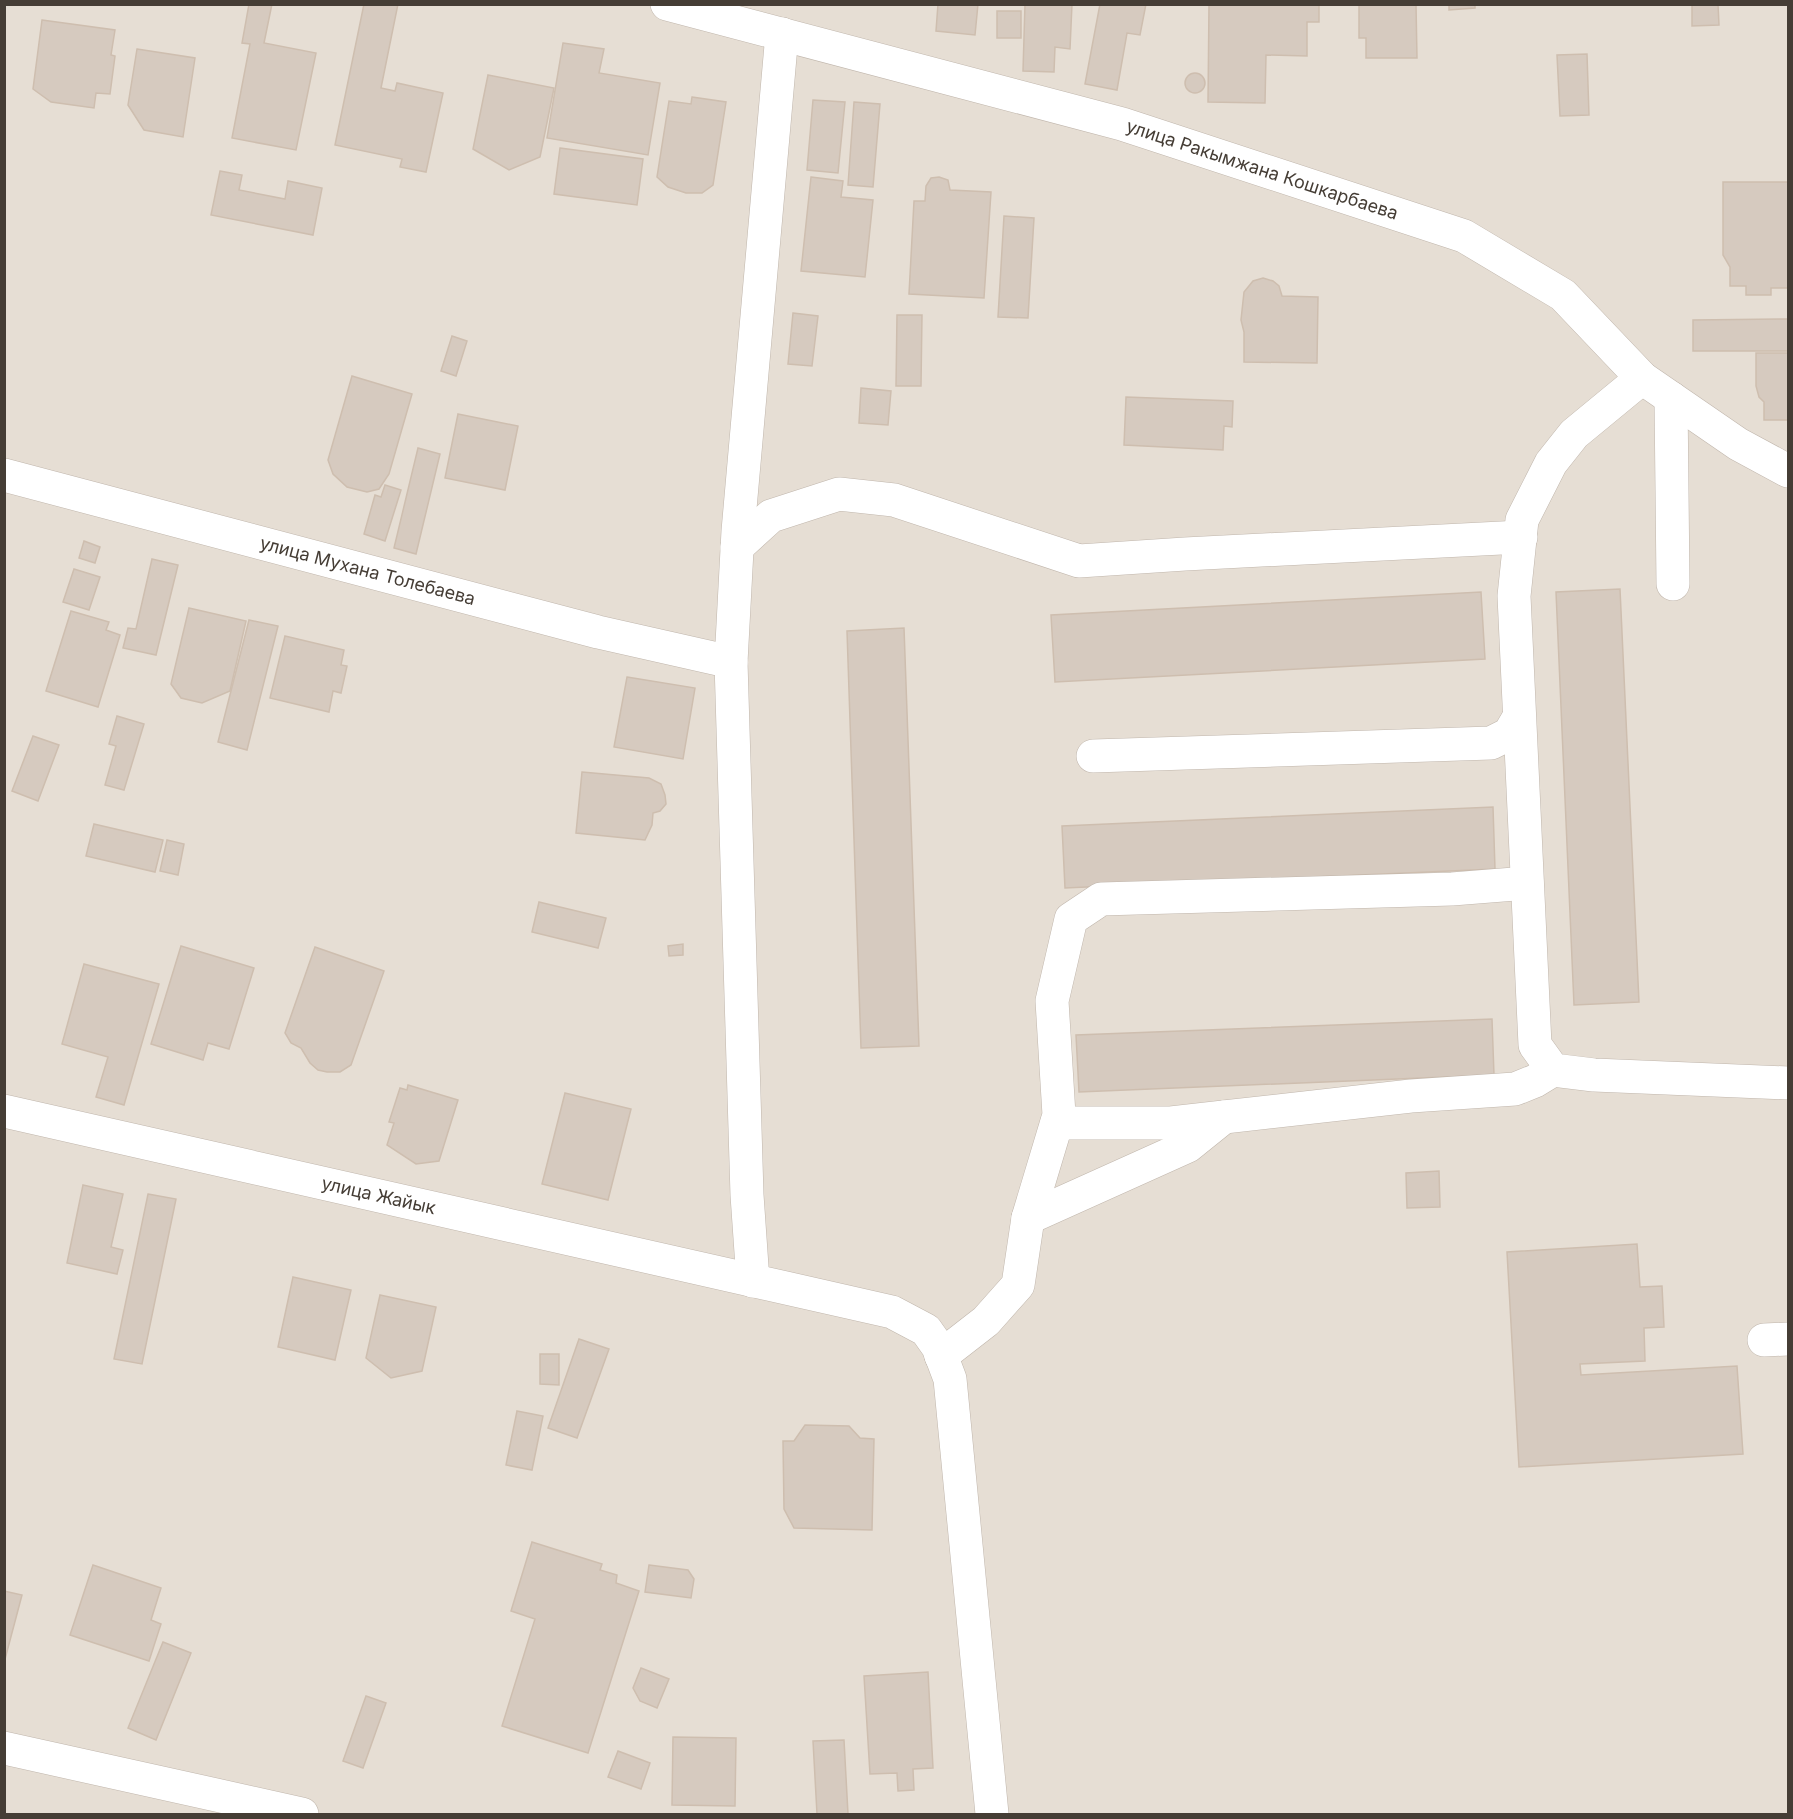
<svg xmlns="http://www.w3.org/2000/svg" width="1793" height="1819" font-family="Inter,sans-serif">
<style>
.residential{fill:#e6ded4}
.building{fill:#d6cabf;stroke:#cebeaf;stroke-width:1.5}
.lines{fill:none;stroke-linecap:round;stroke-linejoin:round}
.minor-casing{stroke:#c0b6ac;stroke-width:34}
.minor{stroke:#fff;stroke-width:33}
.labels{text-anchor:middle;stroke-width:6;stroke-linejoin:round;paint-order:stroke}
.street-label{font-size:18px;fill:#453d35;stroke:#fff}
</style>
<rect width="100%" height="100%" fill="#f2ede6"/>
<rect class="residential" x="5" y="5" width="1783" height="1809"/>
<g class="building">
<polygon points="249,4 272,4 264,43 316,53 296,150 232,138 250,44 242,43"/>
<polygon points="364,4 398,4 381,88 395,91 397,83 443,93 426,172 400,167 402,159 335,145"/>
<polygon points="938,4 978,4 975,35 936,31"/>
<polygon points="1025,4 1072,4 1070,49 1055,47 1054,72 1023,71"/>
<polygon points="1100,4 1146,4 1140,35 1127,33 1117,90 1085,84"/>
<polygon points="1209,4 1319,4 1319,22 1307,22 1307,56 1266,55 1265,103 1208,102"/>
<polygon points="1359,4 1416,4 1417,58 1366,58 1366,38 1359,38"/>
<polygon points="1449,4 1475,4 1475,8 1449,10"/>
<polygon points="1692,4 1718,4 1719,25 1692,26"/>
<rect x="997" y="11" width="24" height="27"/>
<polygon points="42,20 115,30 111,55 115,56 110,94 96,93 94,108 51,102 33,89"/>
<polygon points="563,43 604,49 599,73 660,83 648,155 547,138"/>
<polygon points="137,49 195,58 183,137 144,130 128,105"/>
<polygon points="1587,54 1589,115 1560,116 1557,55"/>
<circle cx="1195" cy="83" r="10"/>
<polygon points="488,75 554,88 540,157 509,170 473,149"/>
<polygon points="692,97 726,102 713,185 702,193 686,193 668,187 657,177 669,101 691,104"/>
<polygon points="813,100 845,102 838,173 807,170"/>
<polygon points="854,102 880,104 873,187 848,185"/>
<polygon points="560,148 643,159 637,205 554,194"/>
<polygon points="220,171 242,175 239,190 285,199 288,181 322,188 313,235 211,215"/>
<polygon points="811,177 843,181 841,197 873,200 865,277 801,271"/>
<polygon points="939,177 948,180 950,190 991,192 984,298 909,294 914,201 925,201 926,186 931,178"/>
<polygon points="1723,182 1788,182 1788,288 1771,288 1771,295 1746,295 1746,286 1730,286 1730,267 1723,255"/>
<polygon points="1004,216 1034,218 1028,318 998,317"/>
<polygon points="1263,278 1273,281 1279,286 1282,296 1318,297 1317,363 1244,362 1244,332 1241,320 1244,292 1253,281"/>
<polygon points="793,313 818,316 812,366 788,364"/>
<polygon points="897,315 922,315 921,386 896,386"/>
<polygon points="1788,319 1788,351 1693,351 1693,320"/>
<polygon points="452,336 467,341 456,376 441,371"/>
<polygon points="1756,353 1788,353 1788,420 1764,420 1764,402 1759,397 1756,386"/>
<polygon points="352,376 412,394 389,474 379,489 367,492 347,487 333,474 328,460"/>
<polygon points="861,388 891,391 888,425 859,423"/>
<polygon points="1126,397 1233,401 1232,427 1224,426 1223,450 1124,445"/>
<polygon points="458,414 518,426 505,490 445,478"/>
<polygon points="418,448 440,454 416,554 394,548"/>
<polygon points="385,485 401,490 385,541 364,534 375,495 381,497"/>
<polygon points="84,541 100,547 95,563 79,558"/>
<polygon points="152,559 178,565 156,655 123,648 128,628 136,629"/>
<polygon points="74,569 100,577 89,610 63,602"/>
<polygon points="1620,589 1639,1002 1574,1005 1556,592"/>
<polygon points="1481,592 1485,659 1055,682 1051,615"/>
<polygon points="189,608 246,621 230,691 202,703 181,698 171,684"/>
<polygon points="71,611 109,622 106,630 120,635 98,707 46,691"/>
<polygon points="249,620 278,626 247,750 218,742"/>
<polygon points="904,628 919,1046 861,1048 847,631"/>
<polygon points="285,636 344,650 341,665 347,666 341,693 333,691 329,712 270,698"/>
<polygon points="627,677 695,688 683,759 614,747"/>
<polygon points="117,716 144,724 124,790 105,785 116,746 109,744"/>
<polygon points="33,736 59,745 38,801 12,791"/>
<polygon points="582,772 649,778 661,784 665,795 666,804 660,811 653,813 652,825 645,840 576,833"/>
<polygon points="1493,807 1495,869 1065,888 1062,826"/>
<polygon points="94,824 163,840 155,872 86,856"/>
<polygon points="167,840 184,844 178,875 160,871"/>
<polygon points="539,902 606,918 598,948 532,932"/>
<polygon points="683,944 683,955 669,956 668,946"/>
<polygon points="181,946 254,968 229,1049 208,1043 203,1060 151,1044"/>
<polygon points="315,947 384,971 351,1065 340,1072 327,1072 318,1070 310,1063 301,1048 291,1043 285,1033"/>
<polygon points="84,964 159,984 124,1105 96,1097 108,1057 62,1044"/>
<polygon points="1492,1019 1494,1075 1079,1092 1076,1035"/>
<polygon points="408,1085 458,1100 439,1161 416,1164 387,1145 394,1123 389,1122 400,1088 407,1090"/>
<polygon points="565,1093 631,1109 608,1200 542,1184"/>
<polygon points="1439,1171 1440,1207 1407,1208 1406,1173"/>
<polygon points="83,1185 123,1194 111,1247 123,1250 117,1274 67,1263"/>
<polygon points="148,1194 176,1199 142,1364 114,1359"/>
<polygon points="1637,1244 1640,1287 1662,1286 1664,1327 1644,1328 1645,1361 1580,1364 1581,1375 1737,1366 1743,1454 1519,1467 1507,1252"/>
<polygon points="293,1277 351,1290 335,1360 278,1347"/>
<polygon points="380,1295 436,1307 422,1371 391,1378 366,1358"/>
<polygon points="579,1339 609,1349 577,1438 548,1428"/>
<polygon points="540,1354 559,1354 559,1385 540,1384"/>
<polygon points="517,1411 543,1416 532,1470 506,1465"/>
<polygon points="805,1425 849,1426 860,1438 874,1439 872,1530 794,1528 784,1509 783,1441 794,1441"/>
<polygon points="532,1542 602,1564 600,1570 617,1575 616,1583 639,1591 588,1753 502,1726 535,1619 511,1611"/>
<polygon points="93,1565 161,1588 151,1620 161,1624 149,1661 70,1635"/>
<polygon points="649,1565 688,1570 694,1579 691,1598 645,1592"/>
<polygon points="4,1591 22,1595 4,1663"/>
<polygon points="163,1642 191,1653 156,1740 128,1728"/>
<polygon points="641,1668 669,1679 657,1708 640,1701 633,1688"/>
<polygon points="928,1672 933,1768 913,1769 914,1790 898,1791 897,1773 870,1774 864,1676"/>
<polygon points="366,1696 386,1703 363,1768 343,1761"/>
<polygon points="673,1737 736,1738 735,1806 672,1805"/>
<polygon points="844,1740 848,1814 817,1814 813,1741"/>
<polygon points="618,1751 650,1763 641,1789 608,1777"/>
</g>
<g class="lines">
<g class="minor-casing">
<g id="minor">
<path id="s1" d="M667 4 1122 124 1464 236 1563 295 1642 378 1738 444 1788 471"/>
<polyline points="1642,378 1574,434 1551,463 1522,520 1514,596 1535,1045 1553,1070 1594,1075 1788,1083"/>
<polyline points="1671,398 1673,584"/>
<path id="s2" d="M4 475 598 632 731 662"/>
<polyline points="737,547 771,516 839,494 894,500 1079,561 1185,554 1521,537"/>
<polyline points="1093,756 1491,743 1509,734 1519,717"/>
<path id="s3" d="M4 1111 892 1312 926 1330 938 1347 950 1379 992 1814"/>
<polyline points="1057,1123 1171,1123 1224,1117"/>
<polyline points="1028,1218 1188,1146 1224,1117 1411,1096 1515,1089 1535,1081 1553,1070"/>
<polyline points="753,1281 747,1195 731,662 738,531 782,34"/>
<polyline points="1764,1340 1788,1339"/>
<polyline points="941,1356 986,1321 1018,1285 1028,1218 1059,1115 1052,1001 1071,919 1101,899 1452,889 1527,883"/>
<polyline points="4,1748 302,1814"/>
</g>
</g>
<use href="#minor" class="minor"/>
</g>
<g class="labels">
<g class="street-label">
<text dy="6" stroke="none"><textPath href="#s1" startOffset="618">улица Ракымжана Кошкарбаева</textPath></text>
<text dy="6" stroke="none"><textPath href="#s2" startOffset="376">улица Мухана Толебаева</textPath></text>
<text dy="6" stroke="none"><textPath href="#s3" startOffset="384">улица Жайык</textPath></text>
</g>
</g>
<rect width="1793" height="1819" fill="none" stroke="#453d35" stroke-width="12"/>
</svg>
